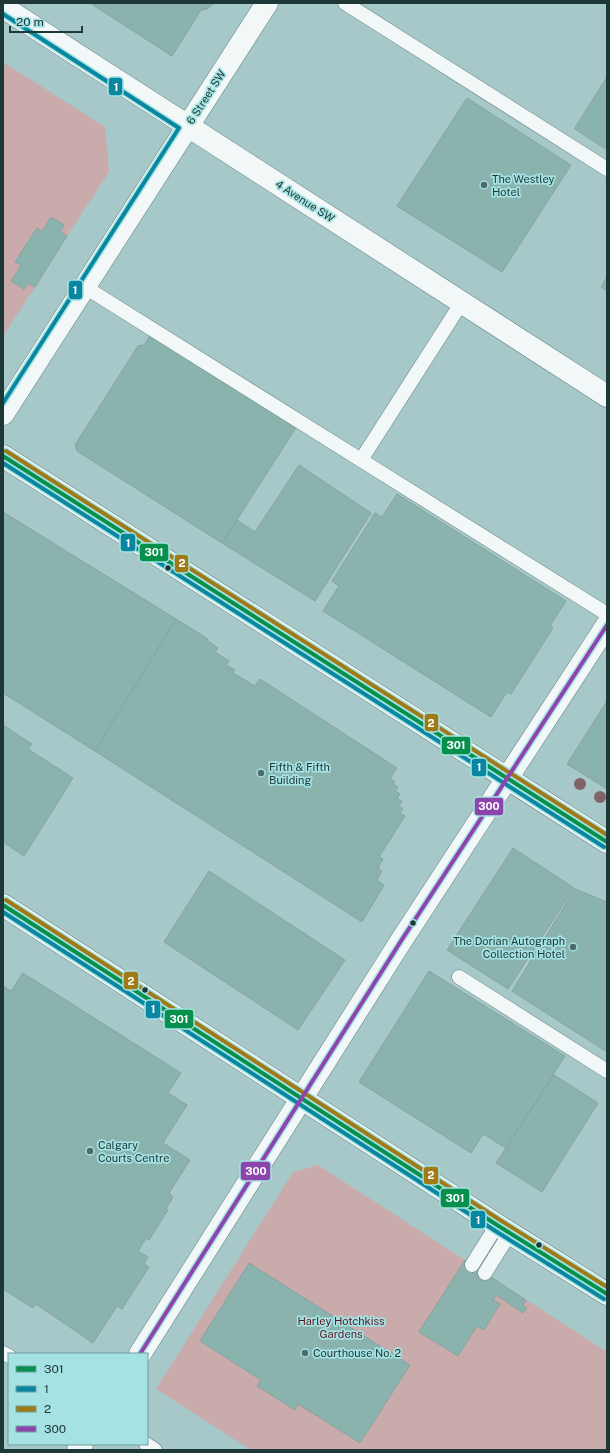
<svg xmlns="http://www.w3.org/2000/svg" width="610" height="1453" font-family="'Public Sans',sans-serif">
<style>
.green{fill:#c9abac}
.building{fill:#8ab3ae;stroke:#89a3a1}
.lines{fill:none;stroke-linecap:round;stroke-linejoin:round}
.service-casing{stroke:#668182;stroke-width:15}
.tertiary-casing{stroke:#668182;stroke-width:23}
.secondary-casing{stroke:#668182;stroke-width:23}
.service{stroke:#f2f7f7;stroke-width:14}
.tertiary{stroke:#f2f7f7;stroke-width:22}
.secondary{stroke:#f2f7f7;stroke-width:22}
.bus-1-casing{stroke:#a5e2e3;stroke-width:7}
.bus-2-casing{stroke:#a5e2e3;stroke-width:7}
.bus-3-casing{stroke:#a5e2e3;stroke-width:7}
.bus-4-casing{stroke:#a5e2e3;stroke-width:7}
.bus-1{stroke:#06904c;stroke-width:4}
.bus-2{stroke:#0987a1;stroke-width:4}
.bus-3{stroke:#a07a16;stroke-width:4}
.bus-4{stroke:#8e44ad;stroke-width:4}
.tree{fill:#7f656a}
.poi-dot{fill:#4e6a6a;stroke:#a5e2e3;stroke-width:1.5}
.bus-dot{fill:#1e3737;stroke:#a5e2e3;stroke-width:1.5}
.labels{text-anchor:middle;stroke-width:3.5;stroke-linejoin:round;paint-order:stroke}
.street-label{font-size:11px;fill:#1e3737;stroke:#a5e2e3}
.poi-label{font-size:11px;fill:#1e3737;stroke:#a5e2e3;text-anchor:start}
.park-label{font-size:11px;fill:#5f141e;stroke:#a5e2e3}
.line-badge{stroke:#a5e2e3;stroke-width:1.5}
.badge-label{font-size:11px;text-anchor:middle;font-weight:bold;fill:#fff}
</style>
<rect width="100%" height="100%" fill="#a6c8c8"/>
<g class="green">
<polygon points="3,62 105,127 109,172 67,236 60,232 51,217 42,232 36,228 15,262 21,265 11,280 24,289 28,283 35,287 3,336"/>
<polygon points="318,1165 607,1352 607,1450 251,1450 156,1389 293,1172"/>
</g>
<g class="building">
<polygon points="90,3 214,3 207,9 201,10 172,56"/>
<polygon points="607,77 607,150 575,129 576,126"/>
<polygon points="467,98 571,165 502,272 397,206"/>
<polygon points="51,217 64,225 60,232 67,236 35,287 28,283 24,289 11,281 21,265 15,262 37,228 42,232"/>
<polygon points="607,277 607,291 601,287"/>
<polygon points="153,331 299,423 222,543 77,451 75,445 138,346 144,345"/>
<polygon points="299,465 371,513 315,601 222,543 237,520 255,532"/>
<polygon points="397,494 566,601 550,626 553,628 511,694 507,692 491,717 323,611 339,586 332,581 375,513 382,517"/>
<polygon points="3,512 176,619 95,751 3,693"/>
<polygon points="176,619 208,639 207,640 218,648 215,652 229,661 226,665 235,670 233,673 255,686 260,679 397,768 390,778 395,782 393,784 398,787 395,791 400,794 397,799 402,801 399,806 403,809 400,813 405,816 379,857 383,859 378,868 382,871 377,880 384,885 362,922 95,751"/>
<polygon points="607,701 607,789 567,764"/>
<polygon points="3,725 32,744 28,749 73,778 24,856 3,842"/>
<polygon points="513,848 574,888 508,989 447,950"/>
<polygon points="209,871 345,960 298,1030 164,942"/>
<polygon points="575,889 607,902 607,1052 512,991"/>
<polygon points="429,971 565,1056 506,1148 483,1134 471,1153 359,1082"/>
<polygon points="23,973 181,1073 168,1093 187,1105 163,1143 190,1160 169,1193 173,1197 166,1209 168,1210 149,1240 146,1238 138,1251 148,1257 144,1264 149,1267 122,1309 117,1306 93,1343 36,1304 33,1308 3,1289 3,986 11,991"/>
<polygon points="554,1075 598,1103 542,1192 496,1163"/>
<polygon points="465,1260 526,1300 523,1305 527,1308 523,1313 496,1295 493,1300 500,1304 484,1330 477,1326 458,1356 419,1332"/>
<polygon points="249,1263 410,1365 360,1443 298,1404 295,1410 257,1386 261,1380 200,1341"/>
</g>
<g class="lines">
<g class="service-casing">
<g id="service">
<polyline points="345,3 607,169"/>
<polyline points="85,287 361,460 462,302"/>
<polyline points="361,460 607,614"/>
<polyline points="459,977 607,1071"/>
<polyline points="472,1265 497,1225"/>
<polyline points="485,1273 510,1233"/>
<polyline points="3,1353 9,1356"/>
<polyline points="146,1444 155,1450"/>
</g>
</g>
<g class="tertiary-casing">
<polyline id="tertiary" points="3,414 267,3"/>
</g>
<g class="secondary-casing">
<g id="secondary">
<polyline points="3,7 607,396"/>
<polyline points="3,456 607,842"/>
<polyline points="3,905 497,1225 607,1294"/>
<polyline points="140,1354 401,941 607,625"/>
<polyline points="78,1450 82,1444"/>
</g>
</g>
<use href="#service" class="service"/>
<use href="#tertiary" class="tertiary"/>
<use href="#secondary" class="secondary"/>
<g class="bus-1-casing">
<g id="bus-1">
<polyline points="3,456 607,842"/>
<polyline points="3,905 497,1225 607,1294"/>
</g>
</g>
<g class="bus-2-casing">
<g id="bus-2">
<polyline points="3,14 179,128 3,403"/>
<polyline points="3,463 604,847"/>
<polyline points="3,912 494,1230 604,1299"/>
</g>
</g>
<g class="bus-3-casing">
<g id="bus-3">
<polyline points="6,451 607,835"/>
<polyline points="6,900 500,1220 607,1287"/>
</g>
</g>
<g class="bus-4-casing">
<polyline id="bus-4" points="140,1354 401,941 607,625"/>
</g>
<use href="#bus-1" class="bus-1"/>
<use href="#bus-2" class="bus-2"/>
<use href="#bus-3" class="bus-3"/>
<use href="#bus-4" class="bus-4"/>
</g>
<g class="tree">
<circle cx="580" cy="784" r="6"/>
<circle cx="600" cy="797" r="6"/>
</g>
<g class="poi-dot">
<circle cx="484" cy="185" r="4"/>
<circle cx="261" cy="773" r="4"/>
<circle cx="573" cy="947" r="4"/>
<circle cx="90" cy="1151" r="4"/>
<circle cx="305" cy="1353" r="4"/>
</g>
<g class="bus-dot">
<circle cx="168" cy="568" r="3.5"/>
<circle cx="413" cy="923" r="3.5"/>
<circle cx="145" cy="990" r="3.5"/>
<circle cx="539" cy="1245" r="3.5"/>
</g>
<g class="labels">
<g class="street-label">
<text transform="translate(206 97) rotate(-57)" y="4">6 Street SW</text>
<text transform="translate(305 201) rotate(33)" y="4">4 Avenue SW</text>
</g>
<g class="poi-label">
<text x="492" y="183">The Westley<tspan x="492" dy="13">Hotel</tspan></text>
<text x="269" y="771">Fifth &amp; Fifth<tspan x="269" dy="13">Building</tspan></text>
<text x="565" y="945" text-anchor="end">The Dorian Autograph<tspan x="565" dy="13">Collection Hotel</tspan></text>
<text x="98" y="1149">Calgary<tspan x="98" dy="13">Courts Centre</tspan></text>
<text x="313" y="1357">Courthouse No. 2</text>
</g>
<g class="park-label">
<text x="341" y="1325">Harley Hotchkiss<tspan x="341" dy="13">Gardens</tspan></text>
</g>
</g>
<g class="line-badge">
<rect x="108" y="77" width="15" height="19" rx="4" fill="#0987a1"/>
<rect x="68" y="280" width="15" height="20" rx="4" fill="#0987a1"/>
<rect x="120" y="533" width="16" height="19" rx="4" fill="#0987a1"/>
<rect x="139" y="543" width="30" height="19" rx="4" fill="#06904c"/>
<rect x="174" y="554" width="15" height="19" rx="4" fill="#a07a16"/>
<rect x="424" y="713" width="15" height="19" rx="4" fill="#a07a16"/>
<rect x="441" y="736" width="30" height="19" rx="4" fill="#06904c"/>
<rect x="471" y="758" width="16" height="19" rx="4" fill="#0987a1"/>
<rect x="474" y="797" width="30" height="19" rx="4" fill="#8e44ad"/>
<rect x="123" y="971" width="16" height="19" rx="4" fill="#a07a16"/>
<rect x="145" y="1000" width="16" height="19" rx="4" fill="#0987a1"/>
<rect x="164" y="1009" width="30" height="20" rx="4" fill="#06904c"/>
<rect x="240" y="1161" width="31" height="20" rx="4" fill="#8e44ad"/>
<rect x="423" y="1166" width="16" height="19" rx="4" fill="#a07a16"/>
<rect x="440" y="1188" width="30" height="20" rx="4" fill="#06904c"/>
<rect x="470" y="1210" width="16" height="19" rx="4" fill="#0987a1"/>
</g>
<g class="badge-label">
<text x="116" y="91">1</text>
<text x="75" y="294">1</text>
<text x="128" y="547">1</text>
<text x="154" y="556">301</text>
<text x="182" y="567">2</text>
<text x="431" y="727">2</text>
<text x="456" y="749">301</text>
<text x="479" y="771">1</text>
<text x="489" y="810">300</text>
<text x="131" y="985">2</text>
<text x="153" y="1013">1</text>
<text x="179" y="1023">301</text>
<text x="256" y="1175">300</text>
<text x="431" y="1179">2</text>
<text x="455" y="1202">301</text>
<text x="478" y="1224">1</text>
</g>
<rect width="610" height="1453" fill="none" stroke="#1e3737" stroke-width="8"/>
<rect x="8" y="1353" width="140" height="92" fill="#a5e2e3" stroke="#6f9e9e"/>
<rect x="16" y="1366" width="20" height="6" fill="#06904c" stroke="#6f9e9e"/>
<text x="44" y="1373" font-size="12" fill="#1e3737">301</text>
<rect x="16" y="1386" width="20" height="6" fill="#0987a1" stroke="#6f9e9e"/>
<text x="44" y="1393" font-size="12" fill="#1e3737">1</text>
<rect x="16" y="1406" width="20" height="6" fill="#a07a16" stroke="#6f9e9e"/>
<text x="44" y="1413" font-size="12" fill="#1e3737">2</text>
<rect x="16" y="1426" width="20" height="6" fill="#8e44ad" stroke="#6f9e9e"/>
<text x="44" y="1433" font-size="12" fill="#1e3737">300</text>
<path d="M10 26v6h72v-6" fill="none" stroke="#1e3737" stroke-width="2"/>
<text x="16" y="26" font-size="12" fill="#1e3737" stroke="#a5e2e3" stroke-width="3" paint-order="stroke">20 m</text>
</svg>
